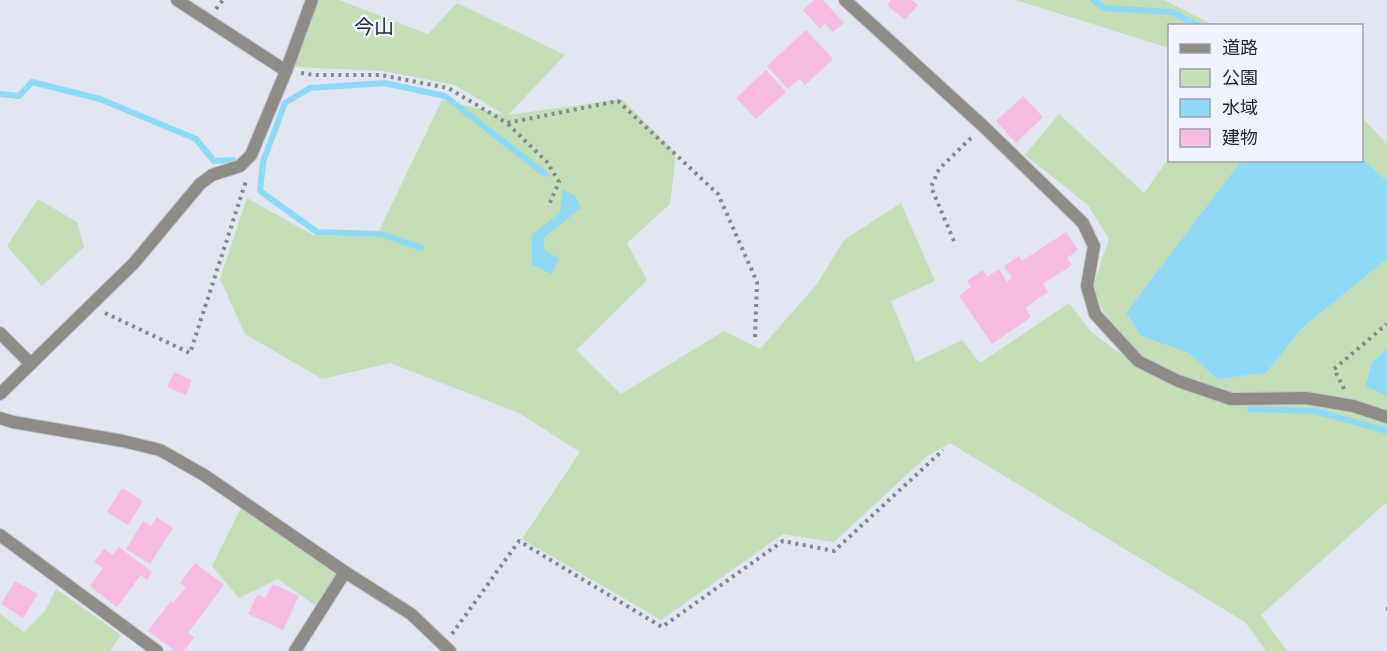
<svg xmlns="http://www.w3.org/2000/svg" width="1387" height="651" font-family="Commissioner,'Noto Sans JP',sans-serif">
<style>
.green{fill:#c4deb7}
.water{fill:#8edaf7}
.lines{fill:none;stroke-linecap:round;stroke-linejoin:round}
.stream{stroke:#8edaf7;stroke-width:6}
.building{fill:#f6bce4}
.street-casing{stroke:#bfc4ce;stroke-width:14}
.path{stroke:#84888f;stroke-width:4;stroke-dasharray:3 4.5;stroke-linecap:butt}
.street{stroke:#8f8c88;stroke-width:12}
.labels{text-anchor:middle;stroke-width:5;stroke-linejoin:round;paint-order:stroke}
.neighbourhood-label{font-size:20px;fill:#26282c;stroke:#eef3fe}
</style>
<rect width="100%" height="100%" fill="#e1e6f1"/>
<g class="green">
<polygon points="317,0 339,0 428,34 457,3 565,55 508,115 622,99 676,153 670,204 627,243 647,280 576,350 621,394 724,331 760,349 817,284 844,240 901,203 935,281 891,301 916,362 962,340 980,363 1069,303 1091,332 1128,359 1092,289 1109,239 1088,205 1025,155 1059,114 1144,193 1169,158 1170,160 1241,161 1126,313 1141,336 1189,353 1217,379 1266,373 1302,328 1387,259 1387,348 1372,363 1365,386 1387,396 1387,502 1261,615 1287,651 1266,651 1245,622 950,443 926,457 834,542 783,534 661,620 522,539 580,452 519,413 390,363 322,379 245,334 220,279 247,198 313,235 376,237 442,100 505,115 455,85 383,71 295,67"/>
<polygon points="1016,0 1164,0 1213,25 1170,26 1169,48"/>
<polygon points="1362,118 1387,144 1387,181 1362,158"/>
<polygon points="38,199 77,222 84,247 42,286 7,246"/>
<polygon points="241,508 337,575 316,606 278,579 239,598 212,566"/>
<polygon points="56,589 121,635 110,651 0,651 0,614 24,632 45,611"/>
</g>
<g class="water">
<polygon points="1362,158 1387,181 1387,259 1302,328 1266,373 1217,379 1189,353 1141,336 1126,313 1241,161 1362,160"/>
<polygon points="563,189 575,196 581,208 543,238 545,251 559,258 552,274 532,265 532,235 560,212"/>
<polygon points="1387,348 1387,396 1365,386 1372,363"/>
</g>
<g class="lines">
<g class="stream">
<polyline points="1093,0 1103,8 1172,12 1198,26"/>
<polyline points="0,94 19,96 32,82 100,99 196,139 214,161 233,160"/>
<polyline points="421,248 381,234 317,232 260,191 263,162 285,103 310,88 384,83 445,96 545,174"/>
<polyline points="1250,409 1315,411 1387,431"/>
</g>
</g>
<g class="building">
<polygon points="814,0 823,0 844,23 833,32 825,24 820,29 803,10"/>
<polygon points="891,0 912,0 918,5 905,20 887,5"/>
<polygon points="806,30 833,59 805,85 799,79 788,89 767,66"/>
<polygon points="766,70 786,92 756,119 736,98"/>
<polygon points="1023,96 1043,117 1016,143 996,121"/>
<polygon points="1066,232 1078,250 1067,258 1072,265 1043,284 1048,292 1025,308 1031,317 992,344 959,296 971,287 967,281 983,270 987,277 999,269 1007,282 1012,278 1004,266 1019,256 1022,261"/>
<polygon points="174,372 192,380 186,395 167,387"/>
<polygon points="122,488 143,501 128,525 107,512"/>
<polygon points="157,517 173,528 150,564 126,549 143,521 151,526"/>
<polygon points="119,547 152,572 147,580 141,575 117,607 90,586 103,568 94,562 104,549 113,555"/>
<polygon points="195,563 224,585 188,633 194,637 184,651 175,651 148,631 171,601 173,603 186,587 180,583"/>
<polygon points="15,581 38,594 23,618 1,604"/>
<polygon points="273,584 299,596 283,630 248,614 258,594 265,598"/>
</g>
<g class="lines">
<g class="street-casing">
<g id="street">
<polyline points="177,0 286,71"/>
<polyline points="845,0 983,126 1083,223 1094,246 1087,286 1095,314 1138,361 1178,381 1231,399 1306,398 1353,406 1387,417"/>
<polyline points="0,333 31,364"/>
<polyline points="0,394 134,263 200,184 212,175 240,166 251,155 286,71 312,0"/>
<polyline points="0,418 13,422 123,441 160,450 204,475 345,572 411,614 450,651"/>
<polyline points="0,535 157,651"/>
<polyline points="295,651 345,572"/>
</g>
</g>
<g class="path">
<polyline points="216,9 223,0"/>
<polyline points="301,73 314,75 381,75 448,88 507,123 618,101 718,194 757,282 755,337"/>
<polyline points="508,124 547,162 559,182 548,207"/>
<polyline points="954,241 931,187 939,169 972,137"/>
<polyline points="105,313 190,353 246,181"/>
<polyline points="1344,389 1334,369 1387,324"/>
<polyline points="1386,609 1387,609"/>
<polyline points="452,634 519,541 662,627 783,541 834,551 943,450"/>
</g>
<use href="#street" class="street"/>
</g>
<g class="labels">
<g class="neighbourhood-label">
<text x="374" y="34">今山</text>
</g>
</g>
<rect x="1168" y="24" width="195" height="138" fill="#eef3fe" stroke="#9ea2aa" stroke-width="1.5"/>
<rect x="1180" y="44" width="30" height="9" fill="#8f8c88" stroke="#9ea2aa" stroke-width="1.5"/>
<text x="1222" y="54" font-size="18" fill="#26282c">道路</text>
<rect x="1180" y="69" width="30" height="18" fill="#c4deb7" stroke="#9ea2aa" stroke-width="1.5"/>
<text x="1222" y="84" font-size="18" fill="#26282c">公園</text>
<rect x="1180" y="99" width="30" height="18" fill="#8edaf7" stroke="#9ea2aa" stroke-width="1.5"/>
<text x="1222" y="114" font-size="18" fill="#26282c">水域</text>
<rect x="1180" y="129" width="30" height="18" fill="#f6bce4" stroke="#9ea2aa" stroke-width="1.5"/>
<text x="1222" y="144" font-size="18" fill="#26282c">建物</text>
</svg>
